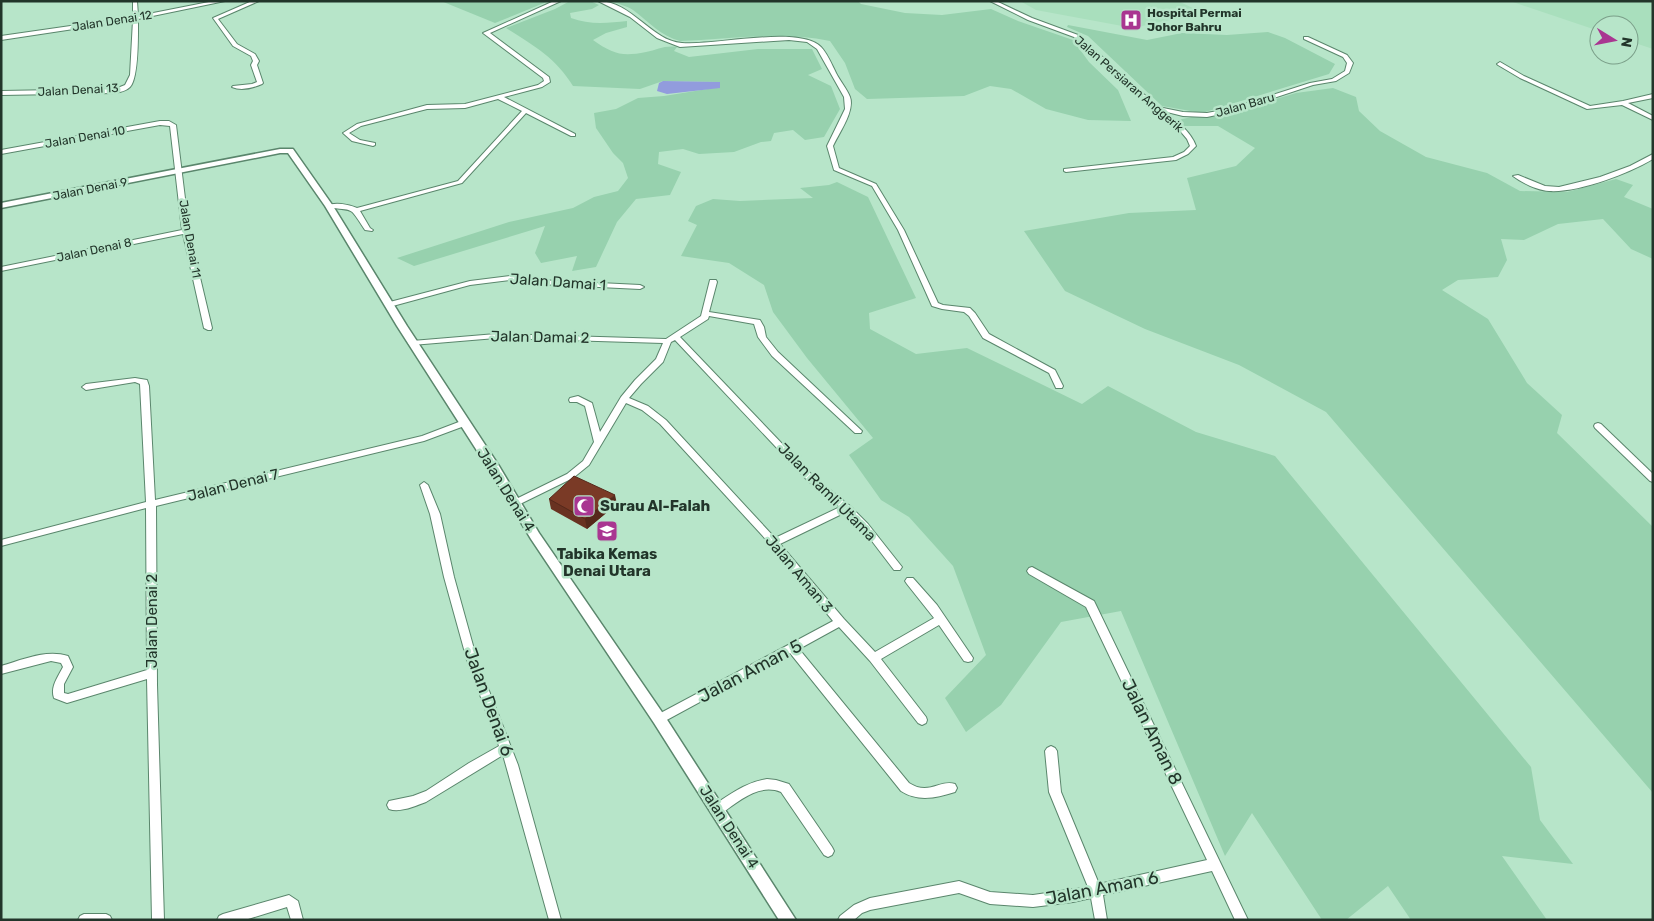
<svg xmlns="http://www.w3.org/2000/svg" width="1654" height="921" font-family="Rubik,sans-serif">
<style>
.built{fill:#a9dfbd}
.green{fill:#97d1ae}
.water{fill:#929cdd}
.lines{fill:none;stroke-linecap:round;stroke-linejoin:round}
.minor-casing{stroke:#5a866c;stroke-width:2}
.tertiary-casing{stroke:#5a866c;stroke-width:3}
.minor{fill:#fff;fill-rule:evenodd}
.tertiary{fill:#fff;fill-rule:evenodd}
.wall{fill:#693221}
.shaded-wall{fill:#55291b}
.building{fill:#7a3a26;stroke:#55291b}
.labels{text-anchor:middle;stroke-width:5;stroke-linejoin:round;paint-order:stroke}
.far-poi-label{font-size:12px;font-weight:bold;fill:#22352a;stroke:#b7e5c9;text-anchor:start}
.far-street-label{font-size:12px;fill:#22352a;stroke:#b7e5c9}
.street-label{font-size:15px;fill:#22352a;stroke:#b7e5c9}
.poi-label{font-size:15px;font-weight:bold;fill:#22352a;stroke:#b7e5c9;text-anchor:start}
.near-street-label{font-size:18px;fill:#22352a;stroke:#b7e5c9}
</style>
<rect width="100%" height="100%" fill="#b7e5c9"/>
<g class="built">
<polygon points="1020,1 1178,1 1203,13 1133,28 1036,10"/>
<polygon points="1510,1 1653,1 1653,49 1629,41 1629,25 1599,25 1599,31"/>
</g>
<g class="green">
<polygon points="441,1 549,1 495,23"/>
<path d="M570 1H590L599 5 592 9 570 13 571 18C589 25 608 23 627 21V27L606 33 593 40C613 54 622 57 646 52 657 50 665 45 677 47L674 51 689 57 758 49H812L822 69 808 75 831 86 840 109 824 137 805 140 793 130 774 133 771 141 761 142 734 152 699 154 683 149 659 152 658 164 681 172 670 195 636 199 617 222 596 267 572 271 577 256 541 263 535 253 545 226 414 266 397 258 509 222 573 208 594 197 618 191 628 178 623 163 613 153 596 128 594 113 616 109 638 98 664 96 720 87V82L663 81 640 89 573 86C556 58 533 45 506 28L555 9Z"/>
<path d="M611 1H858L861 4 905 13 942 15 991 9 1018 21 1073 40 1089 62 1118 90 1131 121 1088 120 1046 109 1011 89 990 86 964 96 867 99 855 89 845 63 830 41C780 31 730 39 680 41 661 36 649 22 633 10 627 6 618 4 611 1Z"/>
<polygon points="1068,25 1147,40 1182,33 1227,35 1268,32 1285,38 1335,64 1329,74 1202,113 1162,106 1088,36 1067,27"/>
<polygon points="1333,88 1356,97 1359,111 1380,131 1426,157 1487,173 1520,191 1567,192 1616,179 1633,185 1624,197 1653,209 1653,259 1631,249 1603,219 1558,224 1524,240 1501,239 1507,260 1498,277 1458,280 1442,290 1488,319 1527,383 1562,415 1557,433 1653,527 1653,793 1326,412 1239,365 1145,329 1065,291 1024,231 1129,213 1196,210 1187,178 1236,166 1255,148 1218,126 1182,126 1178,120 1196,116 1215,117 1296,93"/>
<polygon points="837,182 868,197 916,298 869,313 870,329 916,354 967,348 1082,404 1108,386 1196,432 1275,456 1531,767 1540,820 1573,864 1502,856 1547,920 1411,920 1388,886 1346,920 1322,920 1252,813 1225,856 1121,611 1061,622 1001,705 966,732 945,698 986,655 953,566 909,517 881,500 849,455 873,438 807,358 773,312 764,285 729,263 681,256 697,225 688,221 696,206 713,199 740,201 813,198 800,188 829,185"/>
</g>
<polygon class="water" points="663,81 720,82 720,88 667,94 657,91 659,83"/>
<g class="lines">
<g class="minor-casing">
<g id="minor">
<path d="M133 1H137L138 16 214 1H225L138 19C138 33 139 78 130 87 126 91 120 92 115 93L1 95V91L115 89 125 85 130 75 133 20 1 40V36L133 17Z"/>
<path d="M252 1H259L218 19 237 44 255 54 259 61 257 65 263 83 262 84C253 88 241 91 232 87L233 86 252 84 257 82 251 65 253 61 251 56 233 46 213 18Z"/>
<path d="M554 1H561L490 33 549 77 550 82 542 87 504 97 575 134V136H571L526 113 462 183 360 211 370 228 373 230 372 231 365 230C348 204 355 212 327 207L326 206C334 202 348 204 357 208L458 181 522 111 498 99 465 108 427 109 361 126 349 133 360 140 375 143V145L373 146 352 141 343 133 357 124 427 105 465 104 538 85 544 81 543 78 483 33Z"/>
<path d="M598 1C632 1 651 41 682 43 713 46 799 25 821 47 827 53 832 65 836 73 840 81 847 89 850 97 855 111 839 133 833 146L839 168 876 184 904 230 938 303 943 305 970 308 975 313 989 334 1055 370 1063 386 1062 388H1056L1049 373 983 338 969 316 964 312 942 309 932 306 898 230 872 186 834 170 827 146 845 109 844 97 817 49 807 42 789 40 680 47 657 38 630 17Z"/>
<path d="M990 1H996L1032 18 1078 35 1158 107 1183 112 1207 113 1228 109 1310 83 1332 79 1345 71 1347 63 1343 57 1304 39V37H1308L1347 55 1353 63 1349 73 1336 81 1313 85 1231 112 1207 117 1183 116 1163 111C1176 121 1190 130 1196 146L1188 154 1176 160 1066 172 1064 171V169L1173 157 1184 152 1190 146 1187 139 1176 126 1153 108 1074 37 1028 20Z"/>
<polygon points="1500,62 1524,76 1590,106 1623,101 1653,94 1653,98 1628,103 1653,116 1653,120 1622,105 1587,109 1520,78 1498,65 1497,64"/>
<polygon points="160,121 169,121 176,125 189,231 212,328 211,330 208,330 204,328 183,234 1,271 1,267 182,230 170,126 160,125 1,154 1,150"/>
<path d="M1653 154V159C1628 174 1577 193 1549 191 1537 190 1522 183 1513 176L1518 175 1545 186 1559 187 1600 177 1630 166Z"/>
<polygon points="510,276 538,280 640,285 644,287 640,289 538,284 510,280 470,285 389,307 385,305 386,303 470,281"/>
<path d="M710 280H716L717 282 709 312 760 320 764 327 766 337 778 352 862 431 861 433H855L772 356 758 337 754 324 709 316 708 319 680 337 813 476 850 506 868 524 902 567 900 570H894L862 528 846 512 780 544 844 619 875 652 934 618 907 584 905 581 907 578H913L937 605 973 658 972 661 968 662 964 661 939 625 881 659 926 717 927 720 926 723 922 725 918 723 870 661 839 627 799 649 909 783C929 796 940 779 955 784L957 788 955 792C936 798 918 802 901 791L790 653 663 722 659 724 655 722 654 719 655 716 833 621 771 545 660 424 642 410 626 403 589 465 573 478 518 505H512L510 503 512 501 567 474 583 461 594 442 585 406 577 402H570L569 400 570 398 578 396 592 403 600 432 621 397 635 380 656 359 663 343 496 338 412 345 408 343 412 341 496 334 666 339 701 316ZM675 340 807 480 840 507 775 538 666 420 648 406 629 398 641 384 663 362 671 342Z"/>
<path d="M135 378 147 380 149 386 155 500 422 436 464 420 468 423 467 425 424 441 156 506 157 685 164 920H152L147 679 67 703 54 698C50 687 58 677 63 667L61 663 51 661 1 674V666C22 660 46 649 68 656L73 667 64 684V693L68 694 147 670 146 508 1 546V540L146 502 140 384 135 382 86 390 82 387 86 384Z"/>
<polygon points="1598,423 1601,424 1653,474 1653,482 1650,481 1595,428 1594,426 1595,424"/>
<path d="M424 482 428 485 440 514 454 577 477 660 518 765 561 920H549L503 755 426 802C415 806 400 813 389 809L387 805 389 801 413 796 426 791 469 763 499 746 467 660 444 577 430 514 420 485Z"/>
<polygon points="1032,567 1094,601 1248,920 1235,920 1212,871 1103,895 1107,920 1095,920 1091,898 1073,902 1033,907 990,904 959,893 870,910 862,913 854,920 838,920 840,916 854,905 870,898 959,881 990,892 1033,895 1088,887 1049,792 1045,751 1047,748 1051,746 1055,748 1057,751 1061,792 1099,884 1207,860 1086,607 1029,574 1027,571 1029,568"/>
<path d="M767 779 776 780 789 784 832 847 834 851 832 855 828 857 824 855 781 792C759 783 739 801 722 813L718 814 714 813 712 809 714 805C731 794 746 782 767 779Z"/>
<polygon points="289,895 298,901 303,920 291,920 287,907 245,920 217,920 219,916 223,914"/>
<polygon points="84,914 106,914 110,916 112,920 78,920 80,916"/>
</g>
</g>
<g class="tertiary-casing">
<polygon id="tertiary" points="280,149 293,149 333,206 407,326 499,466 539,533 664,715 796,920 779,920 654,723 531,539 490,471 397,326 325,206 288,153 280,153 1,208 1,203"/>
</g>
<use href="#minor" class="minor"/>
<use href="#tertiary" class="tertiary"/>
</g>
<polygon class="wall" points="549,499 617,504 587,529 551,509"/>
<polygon class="shaded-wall" points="615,495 617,504 587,529 585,519"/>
<polygon class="building" points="574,476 615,495 585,519 549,499"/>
<defs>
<g id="hospital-square" transform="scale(1.125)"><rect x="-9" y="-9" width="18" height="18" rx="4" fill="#a93691" stroke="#b7e5c9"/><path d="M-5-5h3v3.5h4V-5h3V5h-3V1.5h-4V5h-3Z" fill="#fff"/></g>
<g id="mosque-square" transform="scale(1.125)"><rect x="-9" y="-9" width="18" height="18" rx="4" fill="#a93691" stroke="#b7e5c9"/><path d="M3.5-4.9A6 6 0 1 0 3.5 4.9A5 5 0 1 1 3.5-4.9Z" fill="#fff"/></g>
<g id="school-square" transform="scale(1.125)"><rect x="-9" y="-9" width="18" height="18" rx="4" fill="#a93691" stroke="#b7e5c9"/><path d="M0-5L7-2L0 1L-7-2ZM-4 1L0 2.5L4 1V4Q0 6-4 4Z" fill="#fff"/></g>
</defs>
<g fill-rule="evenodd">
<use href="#hospital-square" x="1131" y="20"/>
<use href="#mosque-square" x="584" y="506"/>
<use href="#school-square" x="607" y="531"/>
</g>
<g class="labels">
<g class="far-poi-label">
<text x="1147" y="17">Hospital Permai<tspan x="1147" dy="14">Johor Bahru</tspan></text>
</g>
<g class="far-street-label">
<text transform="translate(112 21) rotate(-9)" y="4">Jalan Denai 12</text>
<text transform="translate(1129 84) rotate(41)" y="4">Jalan Persiaran Anggerik</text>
<text transform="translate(78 90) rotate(-3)" y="4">Jalan Denai 13</text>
<text transform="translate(1245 105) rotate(-16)" y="4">Jalan Baru</text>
<text transform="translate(85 137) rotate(-10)" y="4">Jalan Denai 10</text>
<text transform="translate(90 189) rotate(-11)" y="4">Jalan Denai 9</text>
<text transform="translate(190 239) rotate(80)" y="4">Jalan Denai 11</text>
<text transform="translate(94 250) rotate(-12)" y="4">Jalan Denai 8</text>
</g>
<g class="street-label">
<text transform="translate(558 282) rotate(4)" y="5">Jalan Damai 1</text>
<text transform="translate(540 337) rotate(1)" y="5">Jalan Damai 2</text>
<text transform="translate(233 485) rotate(-14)" y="5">Jalan Denai 7</text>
<text transform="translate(506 490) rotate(58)" y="5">Jalan Denai 4</text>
<text transform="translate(827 492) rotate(45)" y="5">Jalan Ramli Utama</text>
<text transform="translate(799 574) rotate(50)" y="5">Jalan Aman 3</text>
<text transform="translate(152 621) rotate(-90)" y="5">Jalan Denai 2</text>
<text transform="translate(729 827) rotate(57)" y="5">Jalan Denai 4</text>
</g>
<g class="poi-label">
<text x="600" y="511">Surau Al-Falah</text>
<text x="607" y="559" text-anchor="middle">Tabika Kemas<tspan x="607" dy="17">Denai Utara</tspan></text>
</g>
<g class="near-street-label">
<text transform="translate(750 671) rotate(-28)" y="6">Jalan Aman 5</text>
<text transform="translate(489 702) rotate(70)" y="6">Jalan Denai 6</text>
<text transform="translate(1152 732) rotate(64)" y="6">Jalan Aman 8</text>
<text transform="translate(1102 888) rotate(-11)" y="6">Jalan Aman 6</text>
</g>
</g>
<rect width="1654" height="921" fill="none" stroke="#22352a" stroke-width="5"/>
<g transform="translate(1614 40) rotate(100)"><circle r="24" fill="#b7e5c9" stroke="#7b9f89"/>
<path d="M0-4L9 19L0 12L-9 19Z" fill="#a93691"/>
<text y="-8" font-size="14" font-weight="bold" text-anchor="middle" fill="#22352a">N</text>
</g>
</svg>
